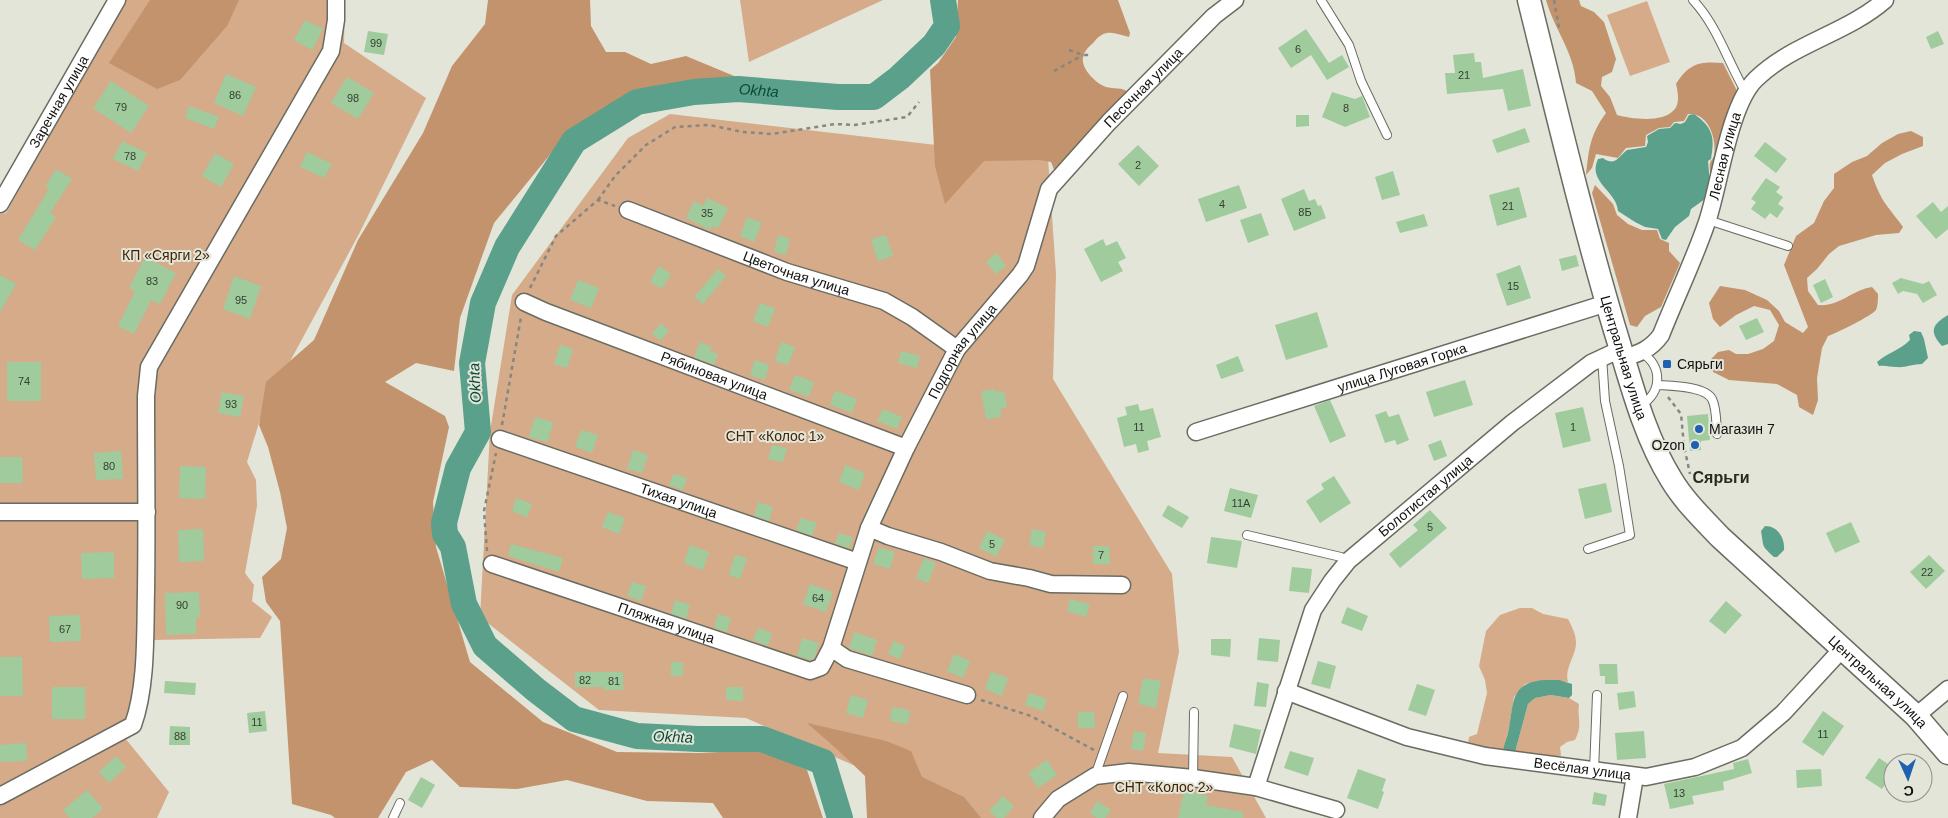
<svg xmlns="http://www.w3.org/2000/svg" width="1948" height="818" font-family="Arial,sans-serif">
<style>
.green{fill:#d5ab8a}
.forest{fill:#c3936d}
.water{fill:#5ba08b}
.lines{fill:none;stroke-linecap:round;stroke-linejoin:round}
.river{stroke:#5ba08b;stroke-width:26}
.building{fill:#a0cb9d}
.lane-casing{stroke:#6a6c61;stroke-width:10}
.street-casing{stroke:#6a6c61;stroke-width:19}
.secondary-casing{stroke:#6a6c61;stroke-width:25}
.path{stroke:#86887f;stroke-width:2.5;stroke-dasharray:4 4;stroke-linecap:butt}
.lane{stroke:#fff;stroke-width:8}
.street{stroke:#fff;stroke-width:16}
.secondary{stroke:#fff;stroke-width:22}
.poi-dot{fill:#1e60b1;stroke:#e3e5d9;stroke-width:2}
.labels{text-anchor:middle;stroke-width:4;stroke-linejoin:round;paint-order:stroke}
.number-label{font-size:11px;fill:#344031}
.street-label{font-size:14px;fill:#10110d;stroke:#e3e5d9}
.park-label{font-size:14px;fill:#422203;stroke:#e3e5d9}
.poi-label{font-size:14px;fill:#10110d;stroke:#e3e5d9;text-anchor:start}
.water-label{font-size:15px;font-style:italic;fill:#0c4939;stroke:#e3e5d9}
.quarter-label{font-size:16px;font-weight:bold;fill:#292a21;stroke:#e3e5d9}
</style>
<rect width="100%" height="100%" fill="#e3e5d9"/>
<g class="green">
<polygon points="126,0 345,0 344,43 426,98 359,234 262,413 247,462 256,480 257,506 245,573 254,585 252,601 272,617 260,638 153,640 125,738 169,792 157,818 0,818 0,214 6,213"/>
<polygon points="740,0 883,0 749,62"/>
<polygon points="1647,1 1670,62 1630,76 1607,15"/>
<polygon points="670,114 1048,158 1056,274 1053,379 1172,574 1179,652 1158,753 1232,757 1266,818 974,818 746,718 599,710 480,617 490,432 512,295 628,138"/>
<path d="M1520 608H1532L1543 614 1568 619C1572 627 1576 634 1576 643 1576 656 1564 668 1568 682L1544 680 1525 684 1514 697 1509 728 1503 751 1479 749 1468 744 1469 737 1477 734 1487 693 1485 680 1479 666 1486 631 1500 615Z"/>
<path d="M1551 695 1569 698 1579 704C1577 719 1583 725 1575 740L1567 742 1560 747 1561 755 1557 760 1515 752 1528 704 1535 698Z"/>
</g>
<g class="forest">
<polygon points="150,0 239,0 227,26 180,80 157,89 109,63"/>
<polygon points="488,0 590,0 591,26 606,52 625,52 651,64 686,56 739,78 695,81 633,90 562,140 494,223 460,318 454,371 416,363 385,382 445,416 449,427 433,502 436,547 470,662 543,722 617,752 698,753 762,750 807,770 823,818 723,818 713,803 647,801 567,780 517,789 460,787 432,760 406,772 378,818 335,818 331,815 292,804 280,621 266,602 262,577 281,559 287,528 280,492 268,447 259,425 266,382 314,340 358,240 423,133 452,66 485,24"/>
<path d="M958 0H1118L1130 33 1129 37C1114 33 1105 28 1094 42 1091 45 1086 49 1084 54 1078 66 1095 83 1106 87 1113 89 1123 87 1128 92L1055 172 1051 162 1040 160 984 161 945 204 935 166 930 70 938 63 956 37Z"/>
<path d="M1546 0H1579L1581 6 1594 12 1604 22 1616 59 1612 72 1602 77 1601 86 1610 97 1617 115C1632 119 1663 123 1674 110 1680 104 1678 92 1676 84 1689 63 1700 61 1723 63L1736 89 1738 98 1711 183C1711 178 1709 168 1710 163 1711 160 1713 159 1714 156 1717 140 1709 112 1688 114L1684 121 1674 122 1670 127 1659 128 1646 135 1645 146 1626 148 1618 158 1596 154 1592 168 1586 175C1589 148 1590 135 1606 113L1592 91 1576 83C1574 52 1554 29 1546 0Z"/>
<path d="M1911 131 1923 137V146L1902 154 1885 163 1872 175C1876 187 1882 201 1891 211 1895 217 1899 221 1903 227L1899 233 1876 235 1839 246 1829 254 1817 269 1807 278 1808 291 1818 305C1839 307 1852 290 1872 287L1878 294C1878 298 1878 306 1876 310 1873 315 1835 334 1828 336L1822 348 1817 378 1818 400 1813 415 1799 407 1797 395 1777 384 1729 380 1713 372 1711 359 1718 352 1729 350 1736 354H1748L1763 349 1774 341 1779 325 1770 310 1754 306 1736 315 1720 327 1713 319 1709 303 1720 286 1745 290 1767 300 1779 311 1785 322 1803 333 1808 327 1784 265 1796 236 1814 223 1824 201 1834 188V174L1852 162 1867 156 1882 143 1898 134Z"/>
<polygon points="1595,185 1613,204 1617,215 1628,224 1642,230 1657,230 1660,239 1669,243 1669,251 1680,263 1661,307 1645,316 1637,327 1630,325 1592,193"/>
<polygon points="807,723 886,741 911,751 922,777 964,797 981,818 867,818 865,776 839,751"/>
</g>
<g class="water">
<path d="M1694 114C1713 127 1715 138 1711 159L1708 161 1710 185 1705 199 1691 209 1689 216 1675 227 1666 240 1662 239 1658 229 1645 227 1635 222 1618 211C1617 191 1587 182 1598 159L1603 158C1615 167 1618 157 1627 150L1646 147 1648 142 1647 136 1659 129 1670 128 1675 123 1681 124 1685 122 1689 115Z"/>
<path d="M1948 315V344L1942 346C1928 331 1933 324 1948 315Z"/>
<path d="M1914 331 1921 332 1924 339 1928 358 1922 364C1913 364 1905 368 1896 367 1890 367 1886 365 1879 366L1877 362C1887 353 1900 350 1910 340L1909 335Z"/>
<path d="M1765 526C1778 526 1785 538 1784 550L1777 557H1774C1761 545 1764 548 1761 531Z"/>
<path d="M1544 680H1559L1572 684V695L1569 698 1551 695 1535 698 1528 704 1515 752 1503 751C1504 743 1508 736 1509 728 1514 701 1511 683 1544 680Z"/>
</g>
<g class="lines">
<path class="river" id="s1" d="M840 818 823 762 762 739H698L637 736 574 719 536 690 485 646 464 604 453 547 445 534 444 523 458 468 478 432 472 363 483 303 507 247 574 141 637 102 694 92 738 89 838 97H874L899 78 934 45 947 26 943 0"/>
</g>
<g class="building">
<polygon points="305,20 323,29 312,50 294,40"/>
<polygon points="1306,29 1329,63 1342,55 1349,67 1327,80 1311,55 1291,68 1278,48"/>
<polygon points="368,31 388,34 384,55 364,52"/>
<polygon points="1938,31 1944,44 1931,49 1926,37"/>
<polygon points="1474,53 1475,62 1481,62 1483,78 1523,69 1531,106 1508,111 1503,89 1447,94 1445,73 1455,73 1453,55"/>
<polygon points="226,74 256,87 243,116 214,103"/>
<polygon points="347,77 374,93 358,119 331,103"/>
<polygon points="111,81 149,106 131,133 93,108"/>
<polygon points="1332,92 1355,99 1362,96 1370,117 1345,127 1322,117"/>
<polygon points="189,106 219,117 214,129 185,118"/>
<polygon points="1296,115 1309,115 1309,126 1296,127"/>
<polygon points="1525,128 1530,142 1497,153 1492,140"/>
<polygon points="122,141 147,153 138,171 113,159"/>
<polygon points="1765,142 1787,159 1776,173 1754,156"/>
<polygon points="1138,145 1159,166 1139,186 1118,164"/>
<polygon points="307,152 332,164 324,178 300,167"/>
<polygon points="215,153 234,164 221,187 202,176"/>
<polygon points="56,169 72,179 50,213 56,217 35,250 18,240 49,189 45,187"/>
<polygon points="1393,171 1400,195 1382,200 1375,177"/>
<polygon points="1766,178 1780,187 1776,192 1783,197 1778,204 1784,208 1777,218 1770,213 1765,219 1751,209 1756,202 1751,199"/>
<polygon points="1239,185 1247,208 1206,222 1198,199"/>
<polygon points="1519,187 1527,217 1497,226 1489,195"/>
<polygon points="1304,189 1309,201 1315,199 1318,206 1321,205 1326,218 1294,231 1281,199"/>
<polygon points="707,198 728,208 718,228 713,226 710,230 686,218 694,201 703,206"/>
<polygon points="1933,202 1941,212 1948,206 1948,229 1936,239 1916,216"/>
<polygon points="1261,213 1269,235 1248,243 1240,220"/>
<polygon points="1424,214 1428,226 1400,233 1396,222"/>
<polygon points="747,217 762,223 754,242 740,236"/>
<polygon points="778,235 790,239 786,255 774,252"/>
<polygon points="886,235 893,256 878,261 871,239"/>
<polygon points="1103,239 1106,246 1117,241 1126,258 1118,262 1123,271 1101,282 1084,249"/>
<polygon points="996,253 1006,266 996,274 986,262"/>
<polygon points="1576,255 1579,266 1562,271 1559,259"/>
<polygon points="145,257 176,273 160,304 151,300 134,334 118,326 135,291 129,288"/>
<polygon points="1520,265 1531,298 1507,306 1496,274"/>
<polygon points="659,266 671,274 662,289 650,282"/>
<polygon points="718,269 726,276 703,304 694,297"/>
<polygon points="0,275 16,284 0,312"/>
<polygon points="234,276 261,286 250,319 223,309"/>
<polygon points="1901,278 1923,284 1929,281 1937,295 1923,303 1917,294 1903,291 1898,294 1892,283"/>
<polygon points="1825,279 1833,297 1821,303 1813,285"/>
<polygon points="578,280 599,288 591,308 570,300"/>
<polygon points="760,303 775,308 768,327 753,321"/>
<polygon points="1317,312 1328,347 1286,360 1275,325"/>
<polygon points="1757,318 1764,332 1746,340 1739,326"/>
<polygon points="661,323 669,331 660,341 652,333"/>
<polygon points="700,342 712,347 710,351 718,354 714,365 694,357"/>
<polygon points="781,342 795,347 788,365 775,361"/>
<polygon points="560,345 573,349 567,368 554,364"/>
<polygon points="901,351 920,356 917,368 898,363"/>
<polygon points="1238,356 1244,371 1221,379 1216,365"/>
<polygon points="755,360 769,365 765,380 750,375"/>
<rect x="7" y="362" width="34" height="39"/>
<polygon points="795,375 814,382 809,397 789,390"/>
<polygon points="1465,380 1473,405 1434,417 1426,392"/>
<polygon points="995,389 995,392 1004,391 1007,407 1000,409 1001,417 986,419 981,391"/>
<polygon points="835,391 857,399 852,413 830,405"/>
<polygon points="222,392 244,396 240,417 218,413"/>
<polygon points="1330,400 1346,436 1330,443 1314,406"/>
<polygon points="1138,404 1140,411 1153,408 1161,437 1147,441 1149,450 1138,453 1136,444 1124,447 1117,418 1127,415 1125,407"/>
<polygon points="1583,407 1591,441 1563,448 1555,413"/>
<polygon points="883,409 902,417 897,429 877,421"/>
<polygon points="1386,411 1389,417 1399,414 1409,440 1397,445 1395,440 1385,443 1375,415"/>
<polygon points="1708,414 1710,440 1701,441 1701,450 1690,451 1687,416"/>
<polygon points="535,417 553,422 548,442 529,437"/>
<polygon points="581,430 598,435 592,453 575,447"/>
<polygon points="1441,440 1447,456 1434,461 1428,445"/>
<polygon points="772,445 787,448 783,462 768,459"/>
<polygon points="633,450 648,455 642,473 627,469"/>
<polygon points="121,451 123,479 96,480 94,453"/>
<polygon points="0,457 22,457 23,483 0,483"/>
<polygon points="845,465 865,473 859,490 839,482"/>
<polygon points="180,466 206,467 205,499 179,498"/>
<polygon points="673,474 687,478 683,490 669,485"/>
<polygon points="1334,476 1351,503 1320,523 1306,501 1324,489 1321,484"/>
<polygon points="1606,483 1612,512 1585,519 1578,489"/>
<polygon points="1230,488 1258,495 1251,518 1224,511"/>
<polygon points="516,498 532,504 527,517 512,511"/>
<polygon points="758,502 773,507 769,521 754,516"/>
<polygon points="1168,505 1189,517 1182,528 1162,516"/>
<polygon points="1430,510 1447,528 1400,568 1389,554 1418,530 1413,525"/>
<polygon points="608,512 625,518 619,534 602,527"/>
<polygon points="801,518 817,523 812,536 796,530"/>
<polygon points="1851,522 1860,542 1835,553 1826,533"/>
<polygon points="203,529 204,561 179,562 178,530"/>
<polygon points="1032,529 1046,532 1043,548 1029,545"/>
<polygon points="987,531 1005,540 996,557 979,548"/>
<polygon points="839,533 853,537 849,548 835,544"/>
<polygon points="1211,537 1242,541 1237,568 1207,563"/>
<polygon points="511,544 563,558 559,572 508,556"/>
<polygon points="690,545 709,552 703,570 684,563"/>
<polygon points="1093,546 1109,546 1110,564 1093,564"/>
<polygon points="879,547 895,552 890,569 873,564"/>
<polygon points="114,552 114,578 82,579 81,553"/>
<polygon points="735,555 747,558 740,579 729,575"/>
<polygon points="1929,555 1945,571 1926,589 1910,572"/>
<polygon points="924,558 936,563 928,583 916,578"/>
<polygon points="1292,567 1312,569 1309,593 1289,591"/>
<polygon points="632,582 646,586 641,601 627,596"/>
<polygon points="810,584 833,592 826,612 803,604"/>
<polygon points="199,592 200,617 196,617 196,634 166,635 165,593"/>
<polygon points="1070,599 1090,604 1086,617 1067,611"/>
<polygon points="675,600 690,605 686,619 671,614"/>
<polygon points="1726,601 1742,615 1725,634 1709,621"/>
<polygon points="1347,607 1368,616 1362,631 1341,623"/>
<polygon points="718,614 731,618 727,632 714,628"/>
<polygon points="80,615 81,641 50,642 49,616"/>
<polygon points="758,628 772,633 768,646 753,640"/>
<polygon points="854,632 877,640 872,656 849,648"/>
<polygon points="802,638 819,643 814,659 811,660 797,656"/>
<polygon points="1259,638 1280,640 1278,662 1257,660"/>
<polygon points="1211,639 1231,639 1230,657 1211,655"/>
<polygon points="893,641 905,646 900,659 888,654"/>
<polygon points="954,654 970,661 963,678 947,671"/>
<polygon points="0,657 22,657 23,696 0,696"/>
<polygon points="1318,661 1336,666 1330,689 1311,684"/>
<rect x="671" y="662" width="12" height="14"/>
<polygon points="1599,664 1617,664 1618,684 1605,684 1605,676 1600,676"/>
<polygon points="575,672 623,672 623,690 604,690 604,687 575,687"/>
<polygon points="991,672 1008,678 1002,696 985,689"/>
<polygon points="1143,678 1161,681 1156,708 1138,704"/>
<polygon points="165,681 196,683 195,695 164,693"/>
<polygon points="1257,682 1269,684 1266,707 1254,706"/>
<polygon points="1417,684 1435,690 1426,716 1408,710"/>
<rect x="52" y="687" width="33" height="32"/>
<polygon points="726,687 743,687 743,701 726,700"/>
<polygon points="1634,691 1636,707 1619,710 1617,693"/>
<polygon points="1029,693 1047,699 1043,711 1025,705"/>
<polygon points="851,695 868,700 863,718 846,713"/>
<polygon points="892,707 910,710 908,724 890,721"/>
<polygon points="265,711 267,731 249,733 247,713"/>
<polygon points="1823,711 1844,726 1823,756 1802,742"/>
<polygon points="1078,712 1094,712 1095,728 1078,728"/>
<polygon points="1234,724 1261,730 1256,754 1229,747"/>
<polygon points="170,726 190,727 190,745 169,745"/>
<polygon points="1134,731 1146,733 1143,751 1131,749"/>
<polygon points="1644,731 1646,758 1617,760 1615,733"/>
<polygon points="26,743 27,761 0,762 0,745"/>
<polygon points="1290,751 1314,758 1308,776 1284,768"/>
<polygon points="116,756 126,767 109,783 99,772"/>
<polygon points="1879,758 1891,766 1888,772 1892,775 1882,789 1865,778"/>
<polygon points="1748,759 1752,773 1723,782 1724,790 1692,796 1694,804 1670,809 1664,784 1734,769 1733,763"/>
<polygon points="1047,760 1057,775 1038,788 1028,773"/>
<polygon points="1358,769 1386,779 1382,791 1384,792 1378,809 1347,798"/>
<polygon points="1821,769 1822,786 1797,788 1796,770"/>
<polygon points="421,777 435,785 422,808 408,800"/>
<polygon points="87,790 103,809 92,818 70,818 63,810"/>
<polygon points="1184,791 1208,796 1206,805 1243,812 1243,818 1178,818"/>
<polygon points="1594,792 1607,795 1605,806 1592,804"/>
<polygon points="1003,796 1014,806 1004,818 997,818 989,811"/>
<polygon points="1097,801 1111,810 1105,818 1097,818 1090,813"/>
</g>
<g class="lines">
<g class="lane-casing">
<g id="lane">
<polyline points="1321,0 1349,45 1361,81 1387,135"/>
<path d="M1693 0C1718 27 1727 60 1745 91"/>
<polyline points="1708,220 1788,246"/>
<path d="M1657 385C1671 386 1705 386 1712 399 1717 409 1716 423 1717 434"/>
<path d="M1641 405C1662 393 1663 366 1642 353"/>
<polyline points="1247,535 1341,557 1348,561"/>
<polyline points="1588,549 1630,535 1619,466 1605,401 1602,357"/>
<polyline points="1594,771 1597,695"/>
<polyline points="1095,776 1123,696"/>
<polyline points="1193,778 1194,712"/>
<polyline points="393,818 400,803"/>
</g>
</g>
<g class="street-casing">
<g id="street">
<path id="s2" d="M0 204 117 0"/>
<path id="s3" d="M628 210 787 272 884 301 912 317 957 349"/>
<path id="s4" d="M524 302 546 312 906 448"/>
<path id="s5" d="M1624 358C1640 353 1651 349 1661 335 1676 297 1694 260 1707 222 1720 184 1729 105 1756 79 1793 43 1846 34 1885 0"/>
<path id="s6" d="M1196 432 1607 303"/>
<path id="s7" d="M500 439 858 562"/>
<polyline points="0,512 147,512"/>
<polyline points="869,528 888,536 941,552 990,571 1029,578 1051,584 1122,585"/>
<path id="s8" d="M492 564 810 671 821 667 831 648 869 528 906 448 957 349 1020 275 1026 266 1049 189 1109 122 1214 16 1235 0"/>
<polyline points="831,648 847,659 967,695"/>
<path id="s9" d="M1286 691 1407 737 1485 756 1646 777 1695 767 1742 748 1783 713 1843 648"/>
<polyline points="1916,716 1948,689"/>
<polyline points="1256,787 1336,810"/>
<path d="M0 796 133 725C147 686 145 633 146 592 147 526 146 461 146 396L149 367 331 51 336 20V0"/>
<path id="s10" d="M1042 818 1058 799 1095 776 1129 772 1193 778 1256 787 1313 610 1332 581 1348 561 1512 423 1591 363 1621 349"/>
<polyline points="1628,818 1635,776"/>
</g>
</g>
<g class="secondary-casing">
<g id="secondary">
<path id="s11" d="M1529 0C1556 109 1582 219 1614 327 1630 378 1643 434 1671 479 1684 501 1703 519 1720 537L1916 716 1948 753"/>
</g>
</g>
<g class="path">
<polyline points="1554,0 1559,28"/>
<polyline points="1069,50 1083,55 1089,55"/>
<polyline points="1054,71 1083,55"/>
<polyline points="598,200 615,176 646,145 675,127 709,125 743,132 772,134 835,124 854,125 907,117 919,102"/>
<polyline points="530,288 556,236 598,200 615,206"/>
<polyline points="1668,397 1681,414 1684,446 1690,474"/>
<polyline points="502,425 521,317"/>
<polyline points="487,551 484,511 496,453"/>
<polyline points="981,700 1031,716 1094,750"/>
</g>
<use href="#lane" class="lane"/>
<use href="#street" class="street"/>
<use href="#secondary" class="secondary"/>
</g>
<g class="poi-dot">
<rect x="1662" y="359" width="10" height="10" rx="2.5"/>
<circle cx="1699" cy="429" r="5"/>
<circle cx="1695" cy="445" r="5"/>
</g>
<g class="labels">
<g class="number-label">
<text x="376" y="47">99</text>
<text x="1298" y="53">6</text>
<text x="1464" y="79">21</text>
<text x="235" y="99">86</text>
<text x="353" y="102">98</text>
<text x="121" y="111">79</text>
<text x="1346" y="112">8</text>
<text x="130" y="160">78</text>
<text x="1138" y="169">2</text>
<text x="1222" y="208">4</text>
<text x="1508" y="210">21</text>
<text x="1305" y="216">8Б</text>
<text x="707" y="217">35</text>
<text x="152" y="285">83</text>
<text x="1513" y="290">15</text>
<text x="241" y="304">95</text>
<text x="24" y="385">74</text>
<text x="231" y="408">93</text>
<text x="1139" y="431">11</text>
<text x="1573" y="431">1</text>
<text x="109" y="470">80</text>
<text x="1241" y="507">11А</text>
<text x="1430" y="531">5</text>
<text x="992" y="548">5</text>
<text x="1101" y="559">7</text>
<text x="1927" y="576">22</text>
<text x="818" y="602">64</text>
<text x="182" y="609">90</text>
<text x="65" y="633">67</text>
<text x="585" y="684">82</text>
<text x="614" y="685">81</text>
<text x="257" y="726">11</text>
<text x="1823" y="738">11</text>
<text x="180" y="740">88</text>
<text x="1679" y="797">13</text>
</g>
<g class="street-label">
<text dy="5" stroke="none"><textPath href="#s8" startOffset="1021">Песочная улица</textPath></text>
<text dy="5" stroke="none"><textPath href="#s2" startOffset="118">Заречная улица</textPath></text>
<text dy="5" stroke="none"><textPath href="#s5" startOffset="235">Лесная улица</textPath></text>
<text dy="5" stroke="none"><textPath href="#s3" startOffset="180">Цветочная улица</textPath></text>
<text dy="5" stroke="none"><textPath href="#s8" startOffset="695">Подгорная улица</textPath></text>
<text dy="5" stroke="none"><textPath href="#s11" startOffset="370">Центральная улица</textPath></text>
<text dy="5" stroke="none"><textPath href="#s6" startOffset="216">улица Луговая Горка</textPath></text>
<text dy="5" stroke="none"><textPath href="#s4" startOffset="204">Рябиновая улица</textPath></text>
<text dy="5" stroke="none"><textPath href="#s10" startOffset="578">Болотистая улица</textPath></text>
<text dy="5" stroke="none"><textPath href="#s7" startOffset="189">Тихая улица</textPath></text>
<text dy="5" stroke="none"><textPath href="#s8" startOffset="184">Пляжная улица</textPath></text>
<text dy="5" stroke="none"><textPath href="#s11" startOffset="791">Центральная улица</textPath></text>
<text dy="5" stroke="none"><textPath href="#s9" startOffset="308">Весёлая улица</textPath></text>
</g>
<g class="park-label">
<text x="166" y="260">КП «Сярги 2»</text>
<text x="775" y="441">СНТ «Колос 1»</text>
<text x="1164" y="792">СНТ «Колос 2»</text>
</g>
<g class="poi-label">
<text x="1677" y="369">Сярьги</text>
<text x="1709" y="434">Магазин 7</text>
<text x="1685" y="450" text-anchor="end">Ozon</text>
</g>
<g class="water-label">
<text dy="5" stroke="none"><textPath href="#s1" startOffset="1172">Okhta</textPath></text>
<text transform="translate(475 383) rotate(-93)" y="5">Okhta</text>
<text transform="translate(673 737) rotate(2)" y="5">Okhta</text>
</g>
<g class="quarter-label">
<text x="1721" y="483">Сярьги</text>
</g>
</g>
<g transform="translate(1908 778) rotate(177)"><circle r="24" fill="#e3e5d9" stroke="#8f9087"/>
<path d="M0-4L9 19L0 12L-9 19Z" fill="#1e60b1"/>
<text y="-8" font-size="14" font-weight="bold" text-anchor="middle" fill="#10110d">С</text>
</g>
</svg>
